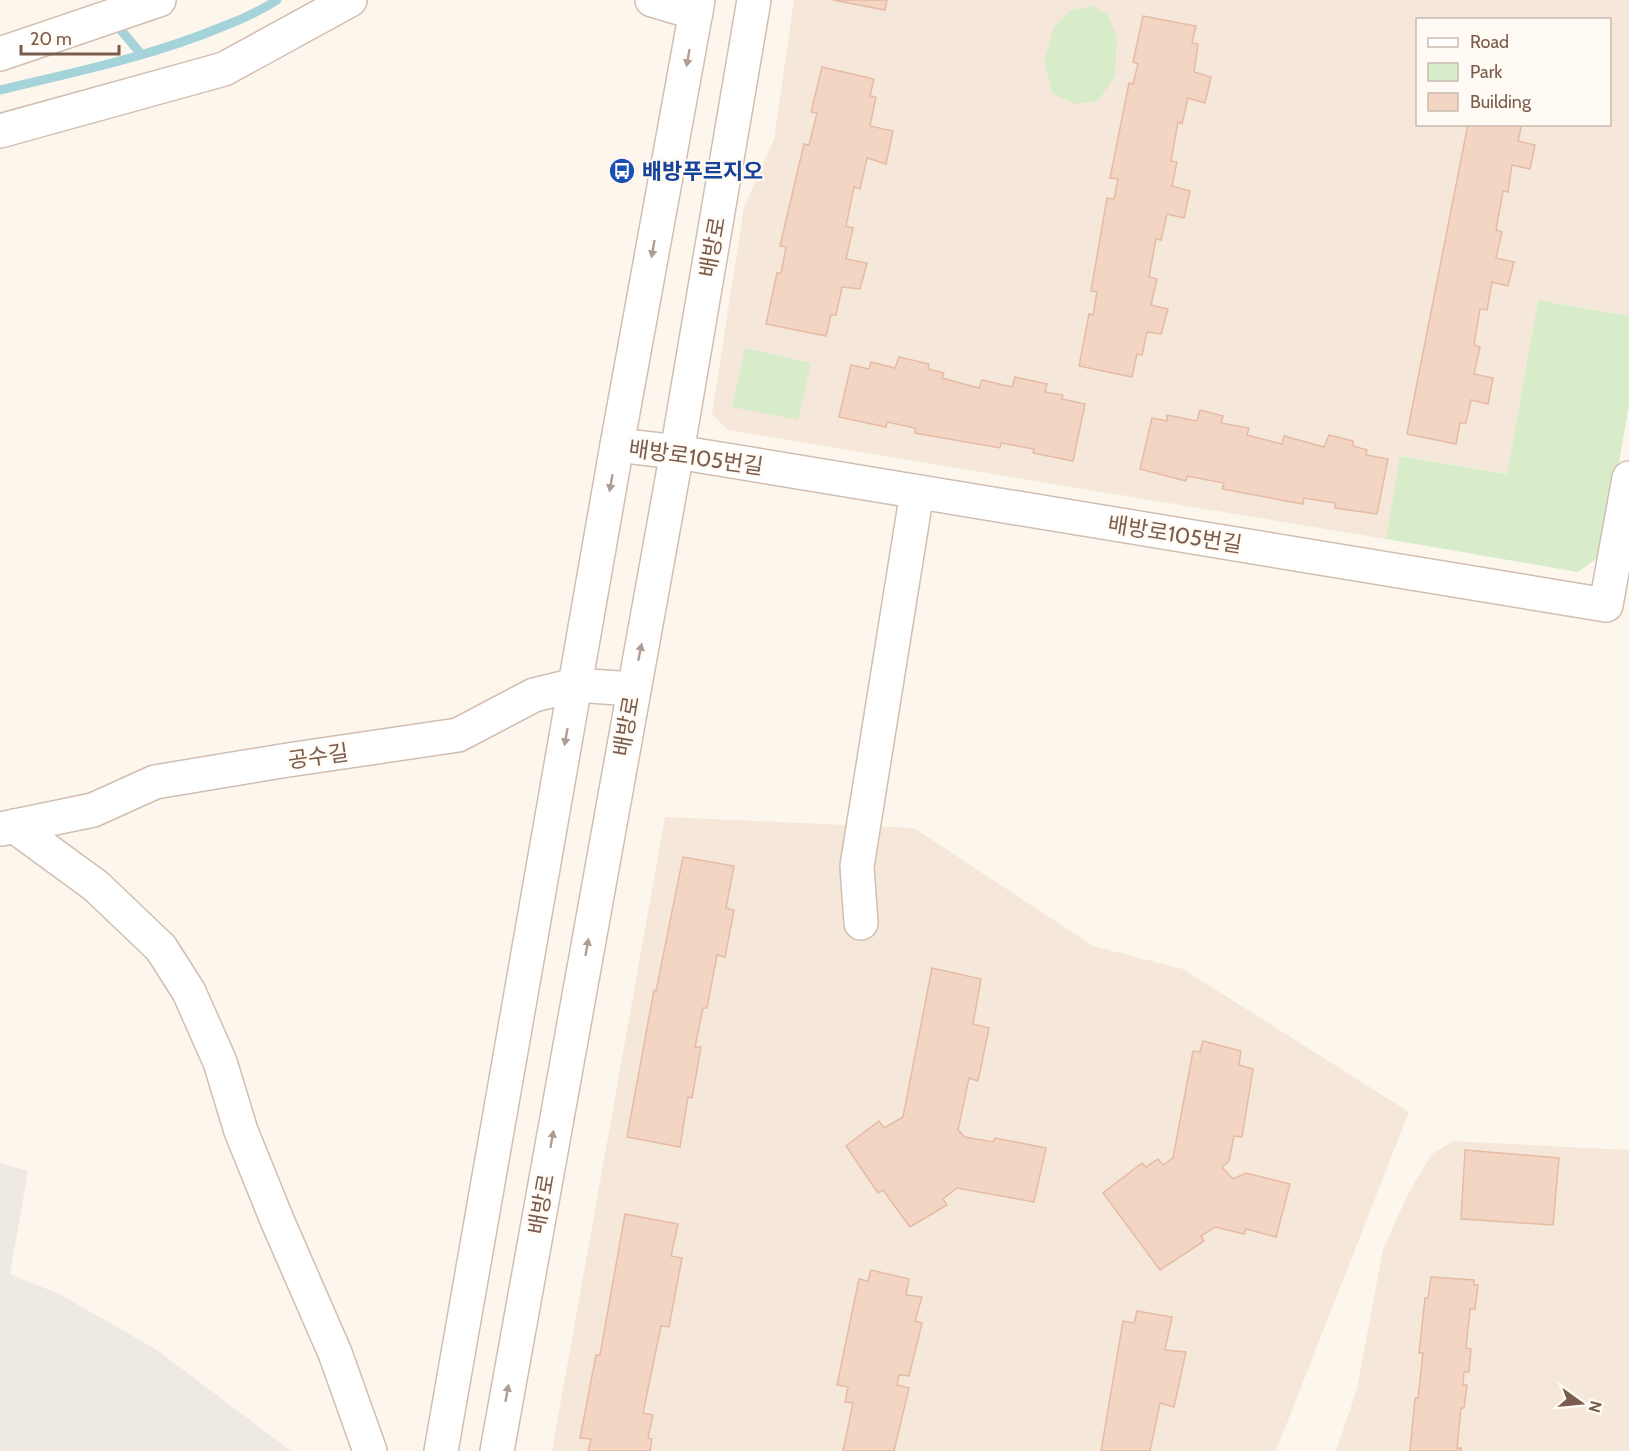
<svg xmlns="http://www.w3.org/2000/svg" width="1629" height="1451" font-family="Cabin,'Noto Sans KR',sans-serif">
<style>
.residential{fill:#f5e8da;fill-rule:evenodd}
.industrial{fill:#efe9e4}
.green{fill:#d8ecc9}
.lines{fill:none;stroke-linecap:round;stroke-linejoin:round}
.stream{stroke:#a5d3da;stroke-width:9}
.building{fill:#f3d5c3;stroke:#e6bba3;stroke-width:1.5}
.minor-casing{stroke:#d1beb0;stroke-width:36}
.minor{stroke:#fff;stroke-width:33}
.oneway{fill:#af9d94}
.labels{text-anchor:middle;stroke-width:4.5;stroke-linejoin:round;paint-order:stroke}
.transit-label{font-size:22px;font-weight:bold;fill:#164399;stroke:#fffaf3;text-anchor:start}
.street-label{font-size:22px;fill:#7a5c4d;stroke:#fffaf3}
</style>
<rect width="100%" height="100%" fill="#fdf6ec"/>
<g class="residential">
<path d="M794 0H1629V316L1538 300 1507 474 1401 456 1386 539 728 430 712 414 744 207 774 139ZM1418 20H1610V124H1418Z"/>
<polygon points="665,817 914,828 1093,946 1183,969 1409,1112 1276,1451 552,1451"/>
<polygon points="1453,1141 1629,1150 1629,1451 1336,1451 1357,1389 1383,1249 1409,1192 1432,1154"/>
</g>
<polygon class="industrial" points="0,1163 28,1171 10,1274 59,1294 157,1350 291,1451 0,1451"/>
<g class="green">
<polygon points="1092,6 1108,15 1117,37 1115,76 1098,101 1074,104 1052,93 1044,60 1054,27 1071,10"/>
<polygon points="1538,300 1629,316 1629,405 1603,554 1578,572 1386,539 1400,456 1507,474"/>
<polygon points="745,348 811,363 798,420 732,407"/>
</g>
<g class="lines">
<g class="stream">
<polyline points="115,23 141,54"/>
<path d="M0 90C75 72 153 56 224 26 243 19 260 11 277 0"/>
</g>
</g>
<g class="building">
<polygon points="833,0 887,0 885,10"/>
<polygon points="1143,16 1196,26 1192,43 1198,44 1194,72 1211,77 1205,103 1188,98 1182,124 1178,122 1171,161 1177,162 1172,186 1190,191 1184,218 1167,214 1161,240 1156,239 1149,277 1157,279 1151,305 1168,309 1161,334 1147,332 1142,355 1137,354 1132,377 1079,366 1089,314 1093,315 1097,292 1091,291 1107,198 1114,199 1118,179 1110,178 1129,83 1133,84 1138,64 1133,62"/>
<polygon points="822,67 874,79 870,96 876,97 870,126 893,131 886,164 867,158 860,189 854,187 846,226 853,228 846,259 867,263 860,289 842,287 836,315 831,315 826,336 766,324 777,273 781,273 786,247 780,246 804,144 809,145 817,113 811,112"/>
<polygon points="1468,124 1522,124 1518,141 1535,145 1530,169 1512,165 1508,192 1503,191 1496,230 1502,232 1496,258 1514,262 1508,286 1492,282 1487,310 1480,309 1474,345 1480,347 1474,374 1493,378 1488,404 1471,400 1466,423 1460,423 1456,444 1407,434"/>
<polygon points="899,357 929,364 928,369 944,373 942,378 979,388 982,380 1012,387 1015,377 1047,384 1045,392 1063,395 1062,399 1085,404 1073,461 1033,453 1034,449 1001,443 1000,448 915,433 915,428 887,422 886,427 839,417 851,365 869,369 871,362 895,368"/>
<polygon points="1200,410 1223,416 1221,423 1249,428 1247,435 1282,444 1284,436 1324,447 1329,435 1353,441 1353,446 1367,450 1366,455 1388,459 1377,514 1335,508 1335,503 1304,498 1303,504 1222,489 1224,483 1187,476 1186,481 1140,469 1152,418 1167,421 1167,415 1197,421"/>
<polygon points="683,857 734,866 726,908 734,910 725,957 717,955 707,1008 703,1008 695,1047 701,1047 692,1098 688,1097 680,1147 627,1137 654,990 656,991"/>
<polygon points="932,968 981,979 973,1024 989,1028 978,1081 969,1078 958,1130 965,1137 993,1142 995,1138 1046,1148 1034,1202 957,1188 943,1199 947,1205 910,1227 883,1190 878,1193 846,1146 879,1121 884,1128 903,1117"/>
<polygon points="1203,1041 1241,1051 1239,1065 1253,1069 1242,1137 1234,1136 1229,1161 1222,1167 1233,1179 1246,1173 1290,1184 1276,1237 1246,1229 1244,1234 1215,1227 1201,1236 1204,1241 1160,1270 1103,1193 1142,1163 1146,1167 1158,1159 1163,1165 1173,1158 1193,1051 1200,1052"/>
<polygon points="1465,1150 1559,1158 1553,1225 1461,1219"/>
<polygon points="625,1214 678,1224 671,1256 682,1258 669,1327 661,1326 643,1413 653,1415 648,1438 652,1439 650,1451 588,1451 591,1439 580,1438 596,1355 600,1355"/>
<polygon points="871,1270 909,1279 906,1295 922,1297 915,1321 922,1323 909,1376 899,1375 897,1385 909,1388 894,1451 843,1451 853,1403 845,1402 848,1387 837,1385 859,1279 868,1281"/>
<polygon points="1431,1277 1474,1280 1474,1285 1478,1285 1475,1309 1470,1309 1466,1348 1471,1349 1469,1372 1464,1372 1463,1385 1467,1385 1464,1408 1461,1408 1457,1448 1461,1448 1461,1451 1410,1451 1415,1398 1418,1398 1423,1353 1419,1353 1425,1298 1428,1298"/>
<polygon points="1137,1311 1172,1317 1165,1350 1186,1352 1174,1407 1160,1403 1150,1451 1101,1451 1123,1321 1134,1323"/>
</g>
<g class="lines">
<g class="minor-casing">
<g id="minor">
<polyline points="652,0 696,13"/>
<polyline points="0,54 159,0"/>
<polyline points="0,131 224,69 350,0"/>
<polyline points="617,445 677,452 1606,605 1629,478"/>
<polyline points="14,826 96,886 161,948 189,992 220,1062 241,1131 277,1220 335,1353 370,1451"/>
<polyline points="1,829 93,810 155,782 288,760 458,735 534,695 575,685 633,689"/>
<polyline points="861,923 857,866 917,492"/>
<polyline points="441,1451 617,445 698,0"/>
<polyline points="497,1451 677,452 754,0"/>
</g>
</g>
<use href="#minor" class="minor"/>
</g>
<defs><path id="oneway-solid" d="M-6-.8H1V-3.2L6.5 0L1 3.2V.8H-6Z" transform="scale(1.5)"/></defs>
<g class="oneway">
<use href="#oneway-solid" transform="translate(688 58) rotate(100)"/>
<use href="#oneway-solid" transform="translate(653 249) rotate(100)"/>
<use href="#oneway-solid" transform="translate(611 483) rotate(100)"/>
<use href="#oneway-solid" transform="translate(640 652) rotate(-79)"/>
<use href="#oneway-solid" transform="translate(566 737) rotate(100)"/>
<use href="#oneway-solid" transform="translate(587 947) rotate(-80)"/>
<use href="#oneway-solid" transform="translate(552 1139) rotate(-80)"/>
<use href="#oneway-solid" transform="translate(507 1393) rotate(-80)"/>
</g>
<defs>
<g id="bus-disc" transform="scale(1.35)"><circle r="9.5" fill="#1a4fb4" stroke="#fffaf3"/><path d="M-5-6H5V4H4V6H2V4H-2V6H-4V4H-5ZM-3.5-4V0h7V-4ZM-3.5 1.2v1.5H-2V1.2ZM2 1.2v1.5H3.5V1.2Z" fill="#fff"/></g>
</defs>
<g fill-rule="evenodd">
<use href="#bus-disc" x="622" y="171"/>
</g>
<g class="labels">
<g class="transit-label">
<text x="642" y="179">배방푸르지오</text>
</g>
<g class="street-label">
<text transform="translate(712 247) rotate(-80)" y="8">배방로</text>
<text transform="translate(696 457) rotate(8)" y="8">배방로105번길</text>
<text transform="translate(1175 534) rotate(9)" y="8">배방로105번길</text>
<text transform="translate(626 726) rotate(-80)" y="8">배방로</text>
<text transform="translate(318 756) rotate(-8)" y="8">공수길</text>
<text transform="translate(541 1204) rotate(-80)" y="8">배방로</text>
</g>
</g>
<rect x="1416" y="18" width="195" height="108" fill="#fffaf3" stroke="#cabbb1" stroke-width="1.5"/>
<rect x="1428" y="38" width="30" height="9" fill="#ffffff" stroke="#cabbb1" stroke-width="1.5"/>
<text x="1470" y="48" font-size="18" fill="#7a5c4d">Road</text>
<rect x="1428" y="63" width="30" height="18" fill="#d8ecc9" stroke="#cabbb1" stroke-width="1.5"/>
<text x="1470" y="78" font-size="18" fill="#7a5c4d">Park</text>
<rect x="1428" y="93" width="30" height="18" fill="#f3d5c3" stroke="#cabbb1" stroke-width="1.5"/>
<text x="1470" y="108" font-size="18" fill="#7a5c4d">Building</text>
<g transform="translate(1581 1403) rotate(105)" stroke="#fffaf3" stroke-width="4.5" paint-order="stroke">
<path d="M0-4.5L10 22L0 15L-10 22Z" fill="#7a5c4d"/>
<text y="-9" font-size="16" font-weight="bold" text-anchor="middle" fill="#7a5c4d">N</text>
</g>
<path d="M21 45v9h98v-9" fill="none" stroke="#7a5c4d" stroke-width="3"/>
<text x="30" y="45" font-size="18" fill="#7a5c4d" stroke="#fffaf3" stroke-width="4.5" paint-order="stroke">20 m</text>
</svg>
